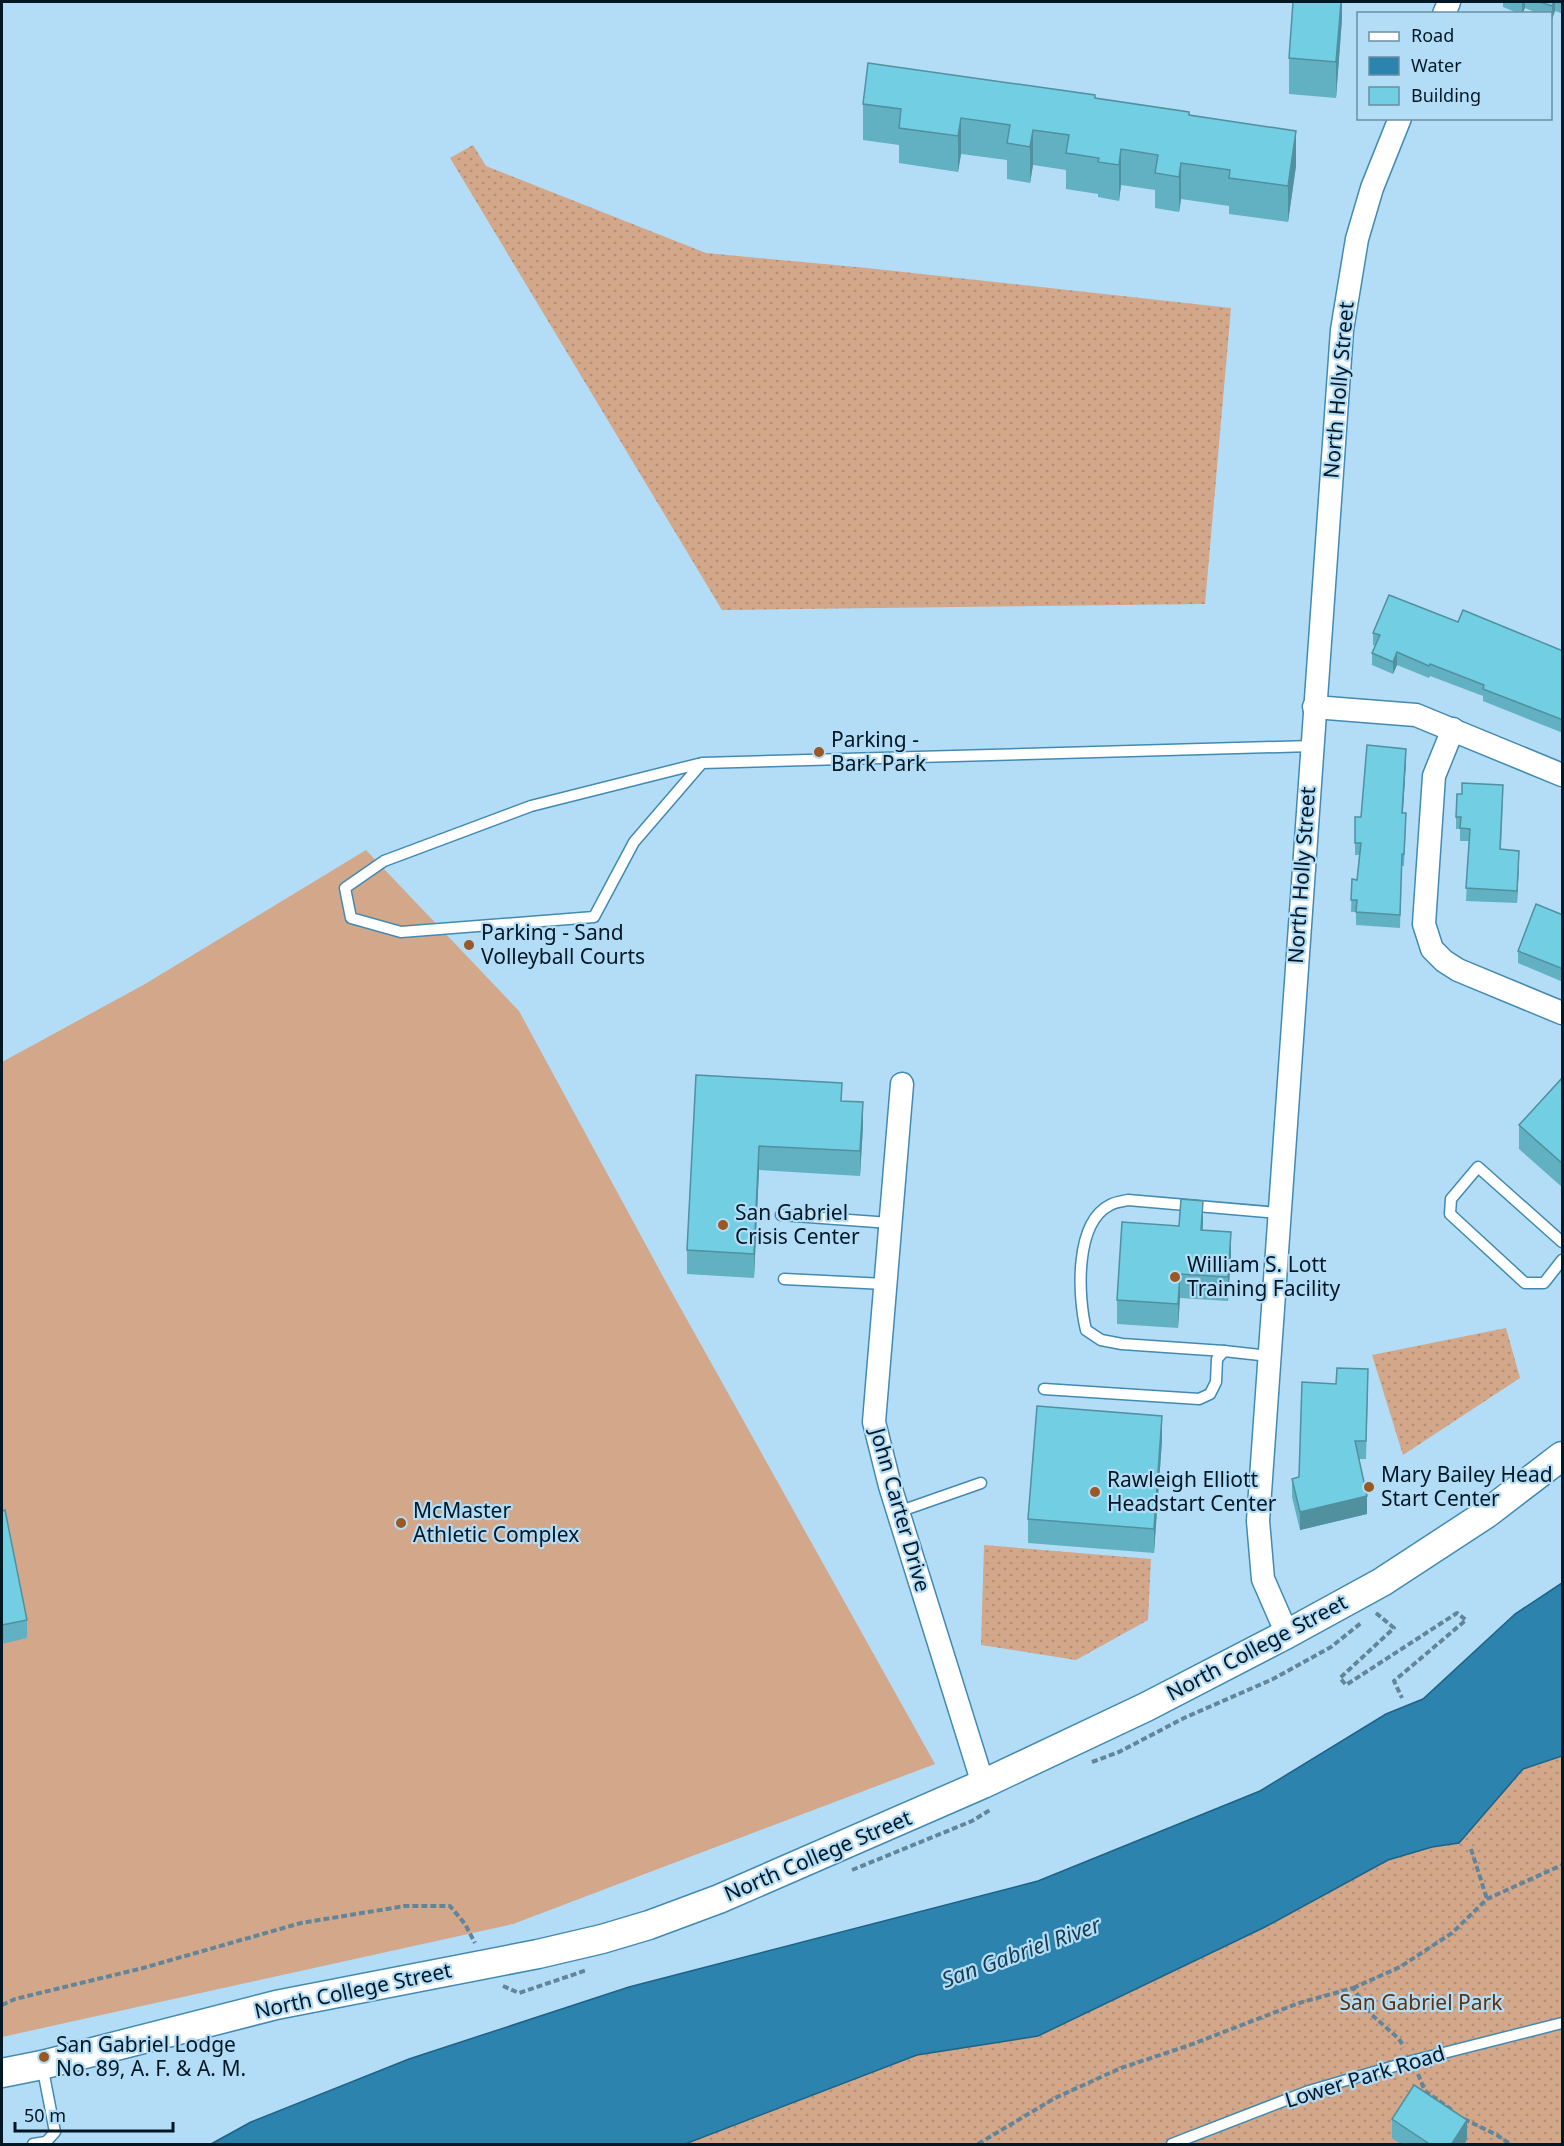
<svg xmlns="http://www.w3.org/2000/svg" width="1564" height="2146" font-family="'Noto Sans',sans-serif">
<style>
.grass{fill:url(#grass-dots)}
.garden{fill:#d3a78a}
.water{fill:#2b83ae;stroke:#1e6385;stroke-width:1.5}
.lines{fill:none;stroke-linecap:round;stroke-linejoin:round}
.service-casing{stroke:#428ab1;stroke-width:13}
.minor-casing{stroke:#428ab1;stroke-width:25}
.tertiary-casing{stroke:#428ab1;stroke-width:31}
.path{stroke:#638599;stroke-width:4;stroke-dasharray:6 3;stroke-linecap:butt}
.service{stroke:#fff;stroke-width:10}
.minor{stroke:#fff;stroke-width:22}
.tertiary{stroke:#fff;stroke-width:28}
.wall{fill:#62b1c3}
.shaded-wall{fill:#50909f}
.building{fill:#72cee3;stroke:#50909f;stroke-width:1.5}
.poi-dot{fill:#9a5825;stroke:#b3ddf6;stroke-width:2}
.labels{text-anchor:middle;stroke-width:4.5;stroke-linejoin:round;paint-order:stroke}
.street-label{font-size:21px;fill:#001725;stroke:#b3ddf6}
.poi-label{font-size:21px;fill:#001725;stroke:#b3ddf6;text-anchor:start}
.park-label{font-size:21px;fill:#5f320e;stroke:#b3ddf6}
.water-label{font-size:22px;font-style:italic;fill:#173b4f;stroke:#b3ddf6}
</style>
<defs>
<pattern id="grass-dots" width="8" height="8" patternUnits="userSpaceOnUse" patternTransform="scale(1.5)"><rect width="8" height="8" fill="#d3a78a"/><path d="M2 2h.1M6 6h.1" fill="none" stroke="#b38f77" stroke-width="1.8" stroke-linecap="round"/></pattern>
</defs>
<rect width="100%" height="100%" fill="#b3ddf6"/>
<g class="grass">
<polygon points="473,145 486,166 706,253 867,268 1231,308 1205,604 722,610 450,158"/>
<polygon points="1506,1328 1520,1378 1403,1455 1372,1355"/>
<polygon points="984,1545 1151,1559 1148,1620 1076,1660 981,1645"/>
<polygon points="1562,1756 1562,2144 685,2144 917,2055 1038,2036 1265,1927 1388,1860 1432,1847 1459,1843 1523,1769"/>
</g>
<polygon class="garden" points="366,850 519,1011 666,1282 935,1764 513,1924 2,2037 2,1062 145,984"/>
<polygon class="water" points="1562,1583 1562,1756 1523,1769 1459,1843 1432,1847 1388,1860 1265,1927 1038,2036 917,2055 685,2144 211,2144 251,2122 409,2059 629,1987 1038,1881 1260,1791 1386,1714 1423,1699 1515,1614"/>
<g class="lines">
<g class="service-casing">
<g id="service">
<polyline points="702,763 634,842 594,917 401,932 351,918 345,888 384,861 531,806 702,763 1312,746"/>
<polyline points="781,1215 890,1223"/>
<polyline points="1562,1242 1478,1167 1451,1199 1450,1214 1525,1283 1544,1283 1562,1260"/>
<polyline points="784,1279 885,1284"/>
<path d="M1224 1351 1122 1344 1101 1340 1086 1330C1078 1297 1074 1223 1110 1205 1115 1202 1123 1201 1128 1200L1279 1213"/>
<polyline points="1044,1389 1199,1399 1210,1394 1216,1382 1217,1359 1224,1351 1269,1356"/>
<polyline points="898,1512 981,1483"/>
<polyline points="33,2144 46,2142 55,2132 42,2065"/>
<polyline points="1172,2144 1309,2091 1412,2061 1562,2023"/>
</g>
</g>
<g class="minor-casing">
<g id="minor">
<polyline points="1444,14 1449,2"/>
<polyline points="1314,707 1416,715 1562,775"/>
<polyline points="1453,729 1434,776 1424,924 1432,949 1444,961 1458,970 1562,1013"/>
<polyline points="902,1084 874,1422 890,1486 983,1784"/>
<polyline points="1287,1634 1263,1579 1258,1521 1342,330 1357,239 1372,188 1400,118"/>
</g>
</g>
<g class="tertiary-casing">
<polyline id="tertiary" points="2,2073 42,2065 276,2005 538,1954 602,1939 649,1925 719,1899 983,1784 1146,1707 1287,1634 1382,1582 1486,1514 1562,1456"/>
</g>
<g class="path">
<polyline points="1376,1613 1394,1628 1340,1678 1346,1685 1457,1613 1466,1620 1394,1681 1402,1698"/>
<polyline points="1092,1762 1119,1752 1184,1718 1273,1679 1331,1647 1361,1623"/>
<polyline points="1471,1849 1487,1899"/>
<polyline points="852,1870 972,1821 990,1810"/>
<polyline points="503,1986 519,1993 587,1970"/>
<polyline points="1353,1988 1400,1967 1452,1933 1487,1899 1562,1865"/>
<polyline points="2,2005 15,1999 143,1968 301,1923 405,1906 450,1906 465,1924 475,1943"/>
<polyline points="1418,2074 1425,2091 1453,2111"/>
<polyline points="1464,2119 1497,2135 1510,2144"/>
<polyline points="978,2144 1055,2098 1121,2068 1190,2045 1299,2003 1353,1988 1372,2015 1399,2039 1404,2047"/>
</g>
<use href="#service" class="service"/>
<use href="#minor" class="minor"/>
<use href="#tertiary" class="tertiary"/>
</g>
<g class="wall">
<polygon points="1342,2 1342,19 1336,98 1289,94 1289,58"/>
<polygon points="1503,2 1563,2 1563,14 1555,11 1552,19 1551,18 1551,14 1539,14 1525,8 1522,14 1520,14 1503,7"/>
<polygon points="1095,98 1189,116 1296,166 1288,222 1229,214 1229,206 1181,199 1179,212 1155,208 1155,190 1121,185 1119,201 1098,197 1098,194 1066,189 1066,170 1033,165 1030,183 1007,179 1007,160 961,154 958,172 899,163 899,145 863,140 863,104"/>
<polygon points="1458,622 1563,651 1563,733 1483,701 1483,696 1430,676 1429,678 1397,665 1393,674 1372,665 1372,653 1375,646 1373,645 1373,633"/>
<polygon points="1406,761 1403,813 1406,825 1404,866 1402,866 1400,928 1356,925 1356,912 1351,912 1352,879 1357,880 1359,855 1355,855 1355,817 1361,817"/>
<polygon points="1503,797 1501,849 1519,863 1517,903 1466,901 1469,841 1460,841 1460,829 1456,829 1456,817"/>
<polygon points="1563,915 1563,982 1518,963 1518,951"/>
<polygon points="696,1075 842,1101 863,1126 860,1176 759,1170 754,1278 687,1274 687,1250"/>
<polygon points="1563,1077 1563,1188 1519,1149 1519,1125"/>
<polygon points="1203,1230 1231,1256 1228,1301 1180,1298 1178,1328 1117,1324 1117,1300"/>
<polygon points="1368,1387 1366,1459 1359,1459 1367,1514 1300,1530 1292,1497 1292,1479 1299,1477"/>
<polygon points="1162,1440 1154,1553 1028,1543 1028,1519"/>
<polygon points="2,1511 27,1620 27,1638 2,1644"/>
<polygon points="1392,2119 1467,2139 1464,2145 1402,2145 1392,2138"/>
</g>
<g class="shaded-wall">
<polygon points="1341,2 1342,2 1342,19 1336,98 1336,62"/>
<polygon points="1522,2 1525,2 1525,8 1522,14"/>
<polygon points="1554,2 1555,2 1555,11 1552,19 1552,6"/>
<polygon points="961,118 961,154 958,172 958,136"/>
<polygon points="1033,130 1033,165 1030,183 1030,147"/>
<polygon points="1296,131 1296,166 1288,222 1288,186"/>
<polygon points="1121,149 1121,185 1119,201 1119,165"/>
<polygon points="1181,163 1181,199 1179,212 1179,177"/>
<polygon points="1397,652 1397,665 1393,674 1393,662"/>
<polygon points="1406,749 1406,761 1402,825 1402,813"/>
<polygon points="1519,851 1519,863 1517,903 1517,891"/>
<polygon points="863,1102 863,1126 860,1176 860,1151"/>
<polygon points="759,1146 759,1170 754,1278 754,1254"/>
<polygon points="1203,1201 1203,1225 1201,1254 1201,1230"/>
<polygon points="1231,1232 1231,1256 1228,1301 1228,1277"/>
<polygon points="1180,1274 1180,1298 1178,1328 1178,1304"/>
<polygon points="1162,1416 1162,1440 1154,1553 1154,1529"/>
<polygon points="1367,1496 1367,1514 1300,1530 1300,1512"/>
<polygon points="1467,2120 1467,2139 1464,2145 1451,2145"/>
</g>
<g class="building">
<polygon points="1293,2 1341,2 1336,62 1289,58"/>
<polygon points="1540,2 1554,2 1552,6"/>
<polygon points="868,63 1095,95 1095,98 1189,112 1189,115 1296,131 1288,186 1229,178 1230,170 1181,163 1179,177 1155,173 1158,155 1121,149 1119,165 1098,162 1099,158 1066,153 1069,135 1033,130 1030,147 1007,143 1010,125 961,118 958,136 899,128 901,109 863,104"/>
<polygon points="1389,595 1458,622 1463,610 1563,651 1563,720 1483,689 1484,685 1430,664 1429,666 1397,652 1393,662 1372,653 1380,635 1373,633"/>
<polygon points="1367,745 1406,749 1402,813 1406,813 1404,854 1402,854 1400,915 1356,912 1357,900 1351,900 1352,879 1357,880 1361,843 1355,843 1355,817 1361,817"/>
<polygon points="1462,783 1503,785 1500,849 1519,851 1517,891 1466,888 1470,829 1460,828 1461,817 1456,817 1457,794 1462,794"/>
<polygon points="1536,904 1563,915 1563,969 1518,951"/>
<polygon points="696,1075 842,1083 841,1101 863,1102 860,1151 759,1146 754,1254 687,1250"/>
<polygon points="1563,1077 1563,1164 1519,1125"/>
<polygon points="1181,1199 1203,1201 1201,1230 1231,1232 1228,1277 1180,1274 1178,1304 1117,1300 1122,1222 1179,1226"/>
<polygon points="1337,1368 1368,1369 1366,1441 1355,1441 1367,1496 1300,1512 1292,1479 1299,1477 1302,1382 1336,1384"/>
<polygon points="1037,1406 1162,1416 1154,1529 1028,1519"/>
<polygon points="5,1510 27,1620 2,1625 2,1511"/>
<polygon points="1414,2085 1467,2120 1451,2145 1431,2145 1392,2119"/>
</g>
<g class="poi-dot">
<circle cx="819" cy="752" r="6"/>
<circle cx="469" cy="945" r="6"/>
<circle cx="723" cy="1225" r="6"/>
<circle cx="1175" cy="1277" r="6"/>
<circle cx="1369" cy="1487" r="6"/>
<circle cx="1095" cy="1492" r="6"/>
<circle cx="401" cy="1523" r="6"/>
<circle cx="44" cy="2057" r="6"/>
</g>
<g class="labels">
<g class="street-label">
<text transform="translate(1339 390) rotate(-85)" y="7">North Holly Street</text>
<text transform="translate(1302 875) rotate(-86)" y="7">North Holly Street</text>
<text transform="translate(900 1510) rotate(74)" y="7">John Carter Drive</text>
<text transform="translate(1257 1648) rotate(-28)" y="7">North College Street</text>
<text transform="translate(818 1856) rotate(-23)" y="7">North College Street</text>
<text transform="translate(353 1991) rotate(-12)" y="7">North College Street</text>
<text transform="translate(1365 2077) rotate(-17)" y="7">Lower Park Road</text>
</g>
<g class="poi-label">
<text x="831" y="747">Parking -<tspan x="831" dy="24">Bark Park</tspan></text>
<text x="481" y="940">Parking - Sand<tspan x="481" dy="24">Volleyball Courts</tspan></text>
<text x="735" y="1220">San Gabriel<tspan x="735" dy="24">Crisis Center</tspan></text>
<text x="1187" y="1272">William S. Lott<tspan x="1187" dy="24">Training Facility</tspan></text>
<text x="1381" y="1482">Mary Bailey Head<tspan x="1381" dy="24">Start Center</tspan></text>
<text x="1107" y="1487">Rawleigh Elliott<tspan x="1107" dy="24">Headstart Center</tspan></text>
<text x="413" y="1518">McMaster<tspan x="413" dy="24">Athletic Complex</tspan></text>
<text x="56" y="2052">San Gabriel Lodge<tspan x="56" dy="24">No. 89, A. F. &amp; A. M.</tspan></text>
</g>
<g class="park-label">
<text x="1421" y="2010">San Gabriel Park</text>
</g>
<g class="water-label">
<text transform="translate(1021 1952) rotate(-20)" y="8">San Gabriel River</text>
</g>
</g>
<rect width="1564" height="2146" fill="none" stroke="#001725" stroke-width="6"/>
<rect x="1357" y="12" width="195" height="108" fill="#b3ddf6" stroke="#6b8ea2" stroke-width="1.5"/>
<rect x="1369" y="32" width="30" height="9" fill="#ffffff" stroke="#6b8ea2" stroke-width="1.5"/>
<text x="1411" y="42" font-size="18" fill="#001725">Road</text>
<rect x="1369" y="57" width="30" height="18" fill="#2b83ae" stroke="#6b8ea2" stroke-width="1.5"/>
<text x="1411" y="72" font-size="18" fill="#001725">Water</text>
<rect x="1369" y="87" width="30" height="18" fill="#72cee3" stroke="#6b8ea2" stroke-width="1.5"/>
<text x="1411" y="102" font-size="18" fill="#001725">Building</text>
<path d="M15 2122v9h158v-9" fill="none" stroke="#001725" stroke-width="3"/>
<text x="24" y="2122" font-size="18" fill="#001725" stroke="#b3ddf6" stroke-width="4.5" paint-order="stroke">50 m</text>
</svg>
